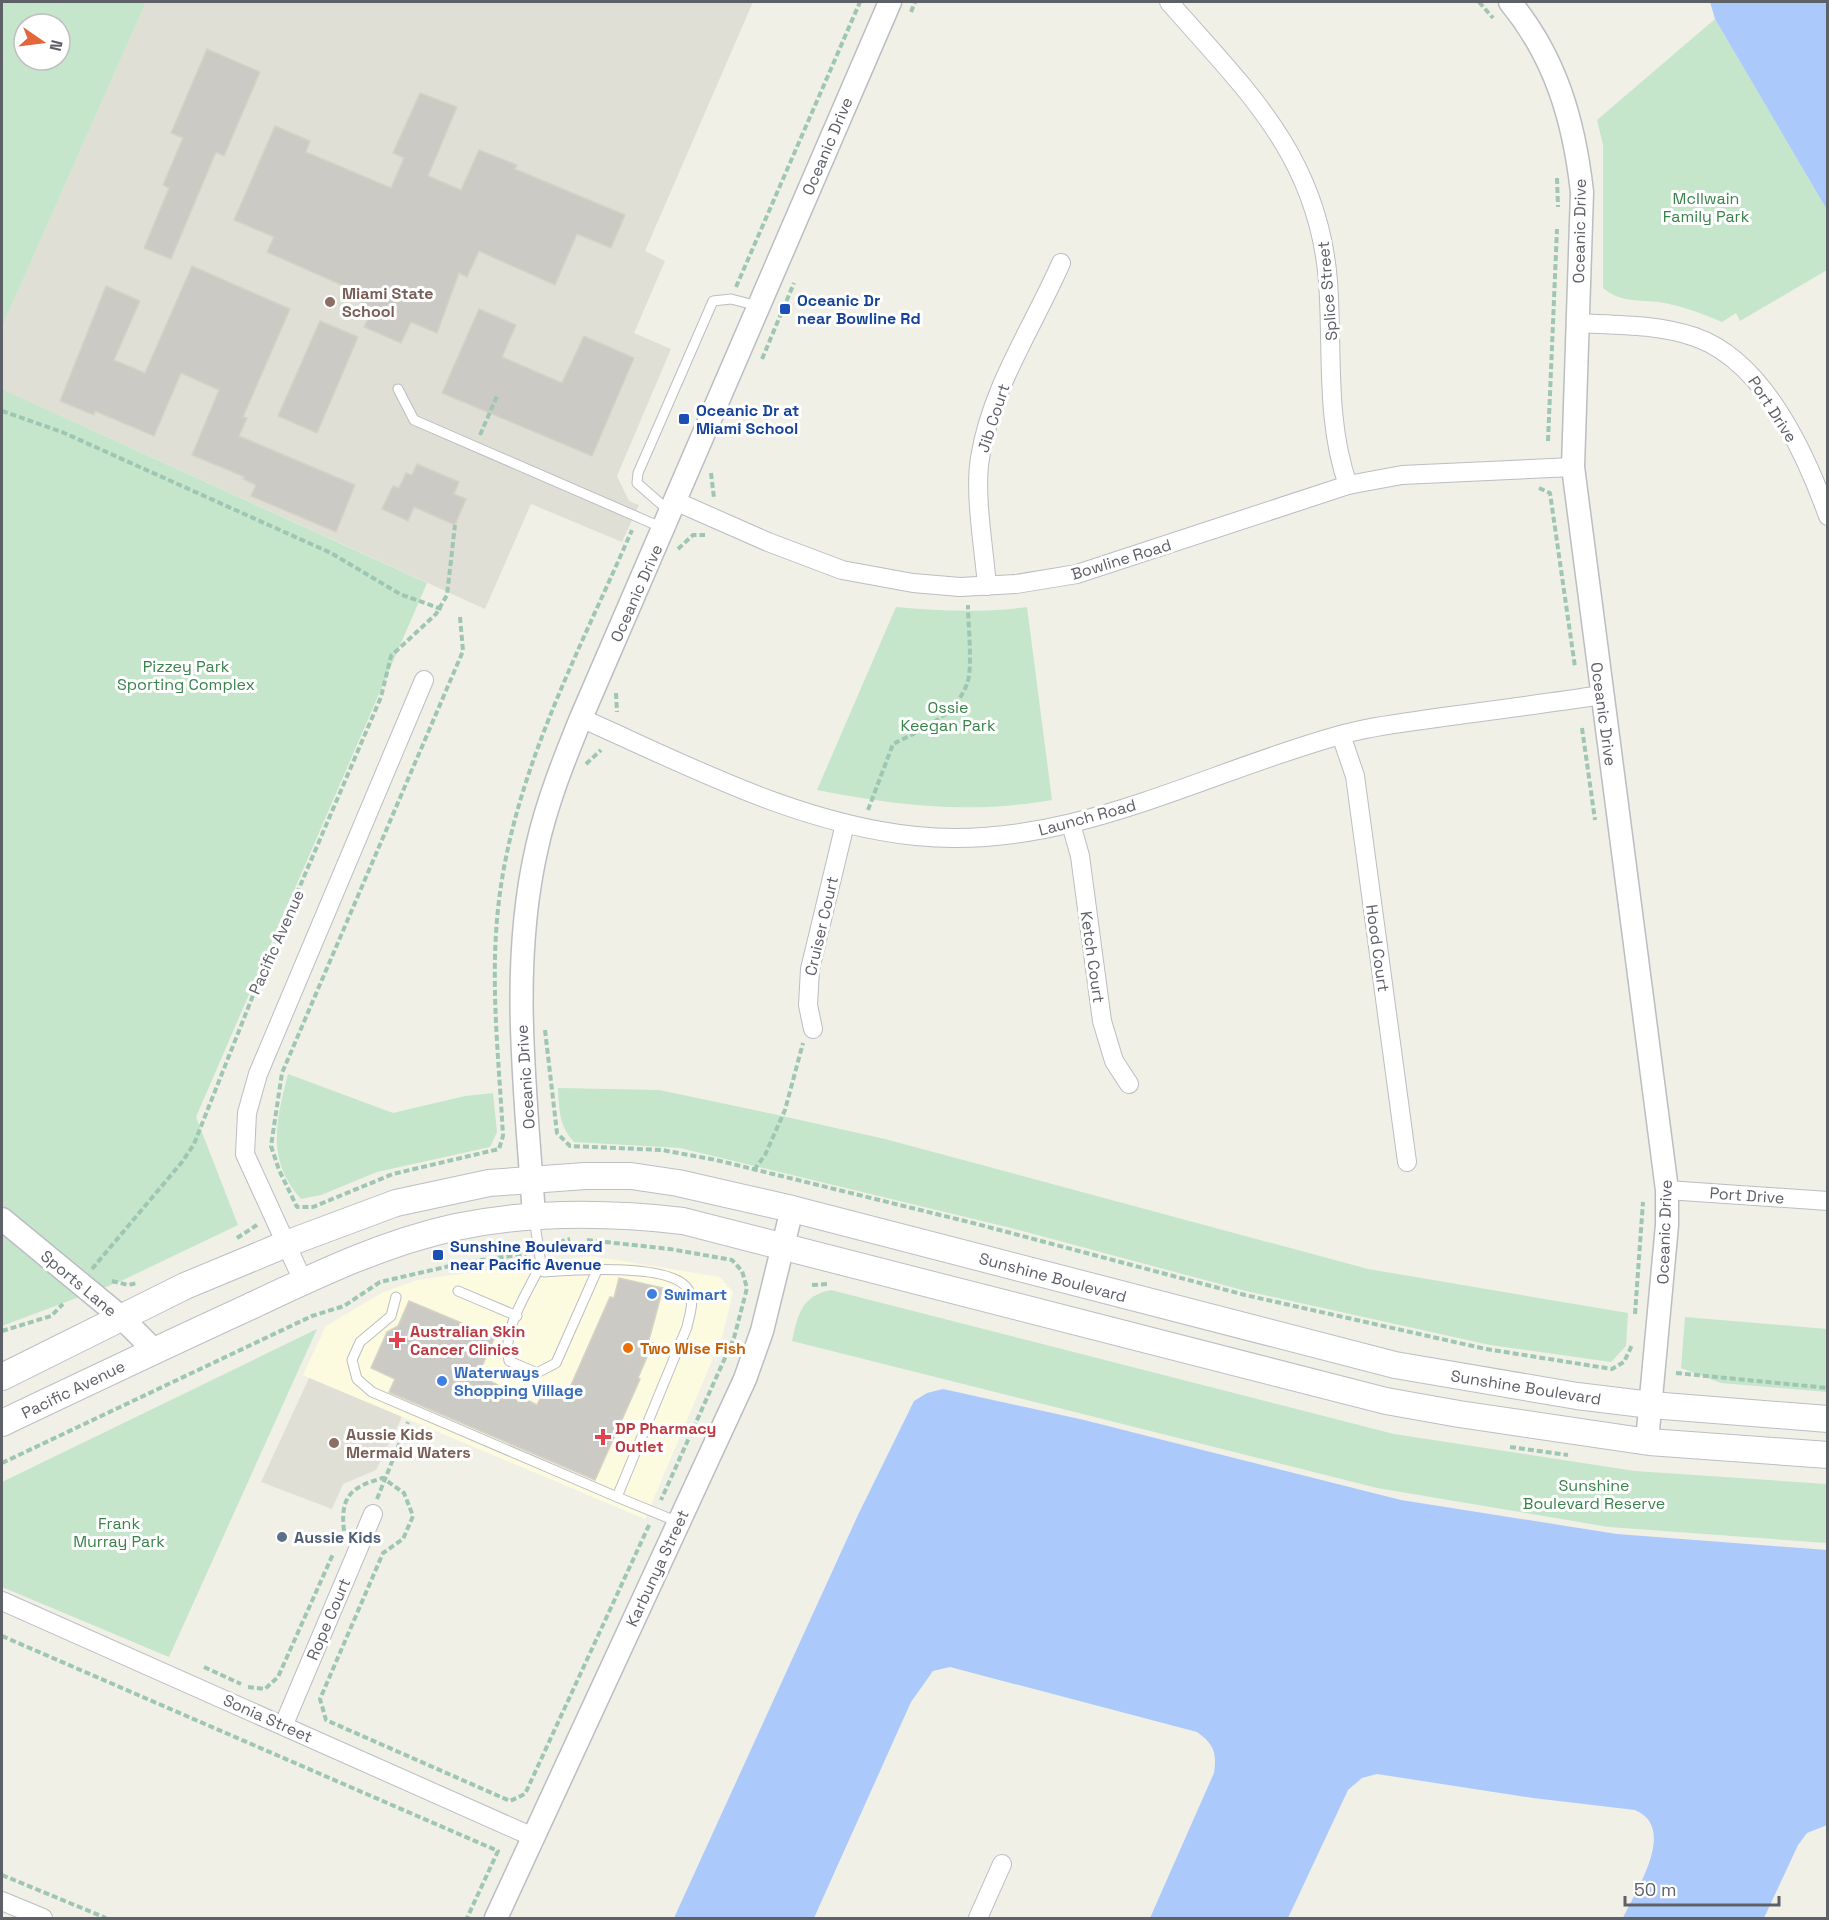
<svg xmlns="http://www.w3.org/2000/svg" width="1829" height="1920" font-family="'Space Grotesk',sans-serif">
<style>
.commercial{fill:#fdfbdf}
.education{fill:#e0dfd5}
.green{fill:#c5e6cb;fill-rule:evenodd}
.water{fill:#acc9fb}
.building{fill:#cccac4;stroke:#d4d3c5;stroke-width:1.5}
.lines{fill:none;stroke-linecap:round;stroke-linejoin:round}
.service-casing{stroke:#bbbdc2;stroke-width:11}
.minor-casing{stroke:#bbbdc2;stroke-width:20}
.tertiary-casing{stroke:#bbbdc2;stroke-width:25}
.secondary-casing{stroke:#bcbec4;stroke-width:28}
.path{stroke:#9ec6b2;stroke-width:4;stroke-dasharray:6 3;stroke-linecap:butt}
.service{stroke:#fff;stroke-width:9}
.minor{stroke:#fff;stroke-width:18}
.tertiary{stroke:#fff;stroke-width:22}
.secondary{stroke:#fff;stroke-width:26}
.education-dot{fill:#8d6e63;stroke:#fff;stroke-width:2}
.transit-dot{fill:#1a4fb4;stroke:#fff;stroke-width:2}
.shop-dot{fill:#3f7fe0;stroke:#fff;stroke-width:2}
.health-dot{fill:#e0444e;stroke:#fff;stroke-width:2}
.food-dot{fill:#e8710a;stroke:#fff;stroke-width:2}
.service-dot{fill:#5c6f8a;stroke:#fff;stroke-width:2}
.labels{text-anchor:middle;stroke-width:6;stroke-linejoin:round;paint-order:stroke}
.street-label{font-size:16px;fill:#5e6067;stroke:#fff}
.park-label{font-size:16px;fill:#39834b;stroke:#fff}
.education-label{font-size:16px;font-weight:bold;fill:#785e54;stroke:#fff;text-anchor:start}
.transit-label{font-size:16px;font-weight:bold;fill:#164399;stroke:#fff;text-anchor:start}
.shop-label{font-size:16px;font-weight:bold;fill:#366cbe;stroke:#fff;text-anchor:start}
.health-label{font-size:16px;font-weight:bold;fill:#be3a42;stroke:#fff;text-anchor:start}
.food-label{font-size:16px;font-weight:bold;fill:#c56008;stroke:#fff;text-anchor:start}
.service-label{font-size:16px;font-weight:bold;fill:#4e5e75;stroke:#fff;text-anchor:start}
</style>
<rect width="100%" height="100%" fill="#f0f0e7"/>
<polygon class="commercial" points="591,1256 720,1277 733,1292 722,1337 645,1519 303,1375 326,1326 382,1293 417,1280"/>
<g class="education">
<polygon points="146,2 753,2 645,251 665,261 634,333 671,349 617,476 629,501 639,505 622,542 531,504 485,609 2,389 2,327"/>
<polygon points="309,1378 402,1417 376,1470 343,1484 332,1509 261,1482"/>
</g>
<g class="green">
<path d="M2 2H146L2 327ZM24 24H60V60H24Z"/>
<path d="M1715 19 1827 210V270L1740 321 1736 313 1722 322C1703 314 1685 307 1665 303 1642 299 1622 304 1603 288V145L1597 120Z"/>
<polygon points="2,389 427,583 196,1117 238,1225 119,1282 2,1326"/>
<path d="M896 607C939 611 984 613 1027 607L1052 800C970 814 898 806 817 790Z"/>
<path d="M288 1074 393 1113 465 1096 493 1093 497 1132 490 1147 377 1172 321 1195 301 1199C266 1160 276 1121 288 1074Z"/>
<path d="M558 1088 659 1090 773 1114 885 1139 1368 1269 1628 1313 1626 1346 1611 1362 1490 1345 1246 1291 1011 1228 680 1148 574 1142C559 1126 559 1109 558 1088Z"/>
<path d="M831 1290 1394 1434 1635 1471 1827 1484V1543L1609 1527 1377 1488 792 1341C798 1315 801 1296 831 1290Z"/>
<polygon points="1685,1317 1827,1329 1827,1392 1721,1383 1681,1368"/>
<polygon points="317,1329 169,1657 2,1587 2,1482"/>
</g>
<g class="water">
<polygon points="1710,2 1827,2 1827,210 1715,19"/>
<path d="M943 1389 1084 1420 1401 1500 1617 1534 1827 1550V1825L1807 1833 1798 1845 1764 1918H1623C1636 1890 1678 1828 1635 1810L1533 1798 1377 1774 1362 1778 1348 1790 1288 1918H1150L1214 1773C1217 1753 1214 1744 1197 1732L950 1667 933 1671 911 1702 814 1918H674L858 1515 914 1401 927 1393Z"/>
</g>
<g class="building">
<polygon points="207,49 260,72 224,156 216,152 171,259 144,248 169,188 163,185 183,138 171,133"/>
<polygon points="420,93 457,107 428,176 461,190 479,150 517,165 515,169 625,215 611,248 577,234 555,285 479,251 467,277 459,273 437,333 411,322 401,343 364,327 373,308 341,293 344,286 267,252 274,237 234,220 275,126 310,141 306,152 391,188 404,158 393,153"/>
<polygon points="192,266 290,309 243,417 247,418 239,436 355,485 336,532 251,496 256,485 243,479 245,477 192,455 219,390 181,373 154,436 95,411 94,415 60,401 106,286 140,301 114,360 145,373"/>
<polygon points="479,309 516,325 502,357 562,383 584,336 634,358 592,456 442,393"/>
<polygon points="320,321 358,337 317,433 278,416"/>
<polygon points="417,464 459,482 454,494 466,499 455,525 414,507 408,521 382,509 393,486 399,488 406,473 412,475"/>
<polygon points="619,1278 663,1288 649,1340 653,1343 638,1378 640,1379 595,1480 389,1392 395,1379 371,1368 387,1332 398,1326 409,1301 495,1337 478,1375 537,1405 547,1383 568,1392 610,1297 614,1298"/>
</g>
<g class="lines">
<g class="service-casing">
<g id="service">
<polyline points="398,389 414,420 663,528"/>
<polyline points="669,511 637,483 638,473 713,301 731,299 758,306"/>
<path d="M534 1218 541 1264 544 1272C573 1270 675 1262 689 1291 695 1302 689 1316 687 1327L617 1497 678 1522"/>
<path d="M541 1264C528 1292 501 1330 509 1361L537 1373 556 1363 598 1268"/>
<polyline points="458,1291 517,1316"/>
<polyline points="396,1297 391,1316 360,1342 352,1360 357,1379 372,1392 617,1497"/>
</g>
</g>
<g class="minor-casing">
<g id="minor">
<path d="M1169 2C1247 91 1318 156 1328 281 1333 348 1325 421 1348 485"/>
<path d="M1577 323C1616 325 1657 324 1695 337 1764 361 1805 452 1828 516"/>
<polyline points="675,501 768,542 842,570 913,583 960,587 1016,584 1077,574 1348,485 1402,475 1573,467"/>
<path d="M987 586C984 548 974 494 980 458 991 388 1033 327 1061 263"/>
<path d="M581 718C689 766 798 824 916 836 1067 852 1203 772 1344 734 1376 725 1410 722 1443 717 1496 710 1549 703 1602 695"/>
<polyline points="1341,735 1355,776 1407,1162"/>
<polyline points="1071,824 1080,856 1102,1021 1114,1061 1129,1084"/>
<polyline points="813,1029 808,1005 810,969 845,824"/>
<polyline points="1667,1190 1828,1201"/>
<polyline points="303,1281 245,1154 247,1113 258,1074 424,680"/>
<polyline points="2,1601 533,1837"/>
<polyline points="284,1724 373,1514"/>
<polyline points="2,1901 43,1918"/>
<polyline points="978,1918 1002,1864"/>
</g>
</g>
<g class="tertiary-casing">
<g id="tertiary">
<path d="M1510 2C1556 58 1574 121 1582 192L1573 467 1667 1190V1225L1647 1441"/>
<path d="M534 1216C526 1094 509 968 537 847 547 802 564 760 581 718L890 2"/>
<polyline points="2,1219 121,1317 154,1350"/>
<polyline points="496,1918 745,1379 762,1331 792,1209"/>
</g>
</g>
<g class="secondary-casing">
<g id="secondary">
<polyline points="2,1377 185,1286 286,1244 396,1203 489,1183 585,1176 631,1176 678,1183 792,1209 1395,1365 1577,1396 1651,1405 1828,1419"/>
<path d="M2 1423C84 1384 166 1345 249 1307 317 1275 383 1243 456 1227 532 1211 607 1212 683 1221L1386 1401 1459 1414 1649 1442 1828 1455"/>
</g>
</g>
<g class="path">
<polyline points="1479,2 1493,18"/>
<polyline points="911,12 915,2"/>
<polyline points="1557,178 1558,207"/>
<polyline points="736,287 860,2"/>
<polyline points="762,359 794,283"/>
<polyline points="2,411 62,432 331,553 400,594 444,610"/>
<polyline points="480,435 497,396"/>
<polyline points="1548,441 1557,229"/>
<polyline points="711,473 714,498"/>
<polyline points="1539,488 1550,493 1575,667"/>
<polyline points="678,549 693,535 705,535"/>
<path d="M460 617 463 651 282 1073 271 1146 279 1170 297 1207H313L393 1174 499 1149 503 1136C499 1060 490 985 498 909 512 775 579 652 632 530"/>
<polyline points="616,693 617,712"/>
<polyline points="1582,728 1595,820"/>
<polyline points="586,764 601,750"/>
<path d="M868 810 893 744C921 730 955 716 967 684 973 669 968 623 968 605"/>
<polyline points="545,1030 557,1133 570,1146 662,1150 716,1160 973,1223 1245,1295 1486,1349 1612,1369 1624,1362 1632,1345"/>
<polyline points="754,1170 765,1155 785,1110 803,1043"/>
<polyline points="237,1238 257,1225"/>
<polyline points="587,1240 670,1249 732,1260 742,1271 747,1288 734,1338 661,1500"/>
<polyline points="559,1242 570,1239"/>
<polyline points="92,1269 182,1162 194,1144 252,998 381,697 391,656 436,614 447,595 455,525"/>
<polyline points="112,1281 128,1285 137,1283"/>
<polyline points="812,1285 829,1284"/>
<polyline points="1635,1314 1643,1202"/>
<polyline points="2,1331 51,1316 63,1304"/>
<polyline points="1676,1373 1828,1388"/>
<polyline points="1510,1447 1568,1455"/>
<polyline points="2,1463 312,1316 344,1306 380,1282 467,1262 526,1254"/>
<polyline points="377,1499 408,1422"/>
<path d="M344 1531C340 1497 350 1487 383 1478L404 1493 413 1516 403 1539 383 1553 320 1699 326 1720 510 1801 525 1794 650 1523"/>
<polyline points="2,1636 498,1851 467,1918"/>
<polyline points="204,1667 241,1684"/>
<polyline points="248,1687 265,1689 278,1677 333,1554"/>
<polyline points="2,1875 106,1918"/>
</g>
<use href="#service" class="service"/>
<use href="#minor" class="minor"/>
<use href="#tertiary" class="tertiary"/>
<use href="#secondary" class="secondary"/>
</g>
<g class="education-dot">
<circle cx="330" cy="302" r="6"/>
<circle cx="334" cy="1443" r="6"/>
</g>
<g class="transit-dot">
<rect x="779" y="303" width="12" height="12" rx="3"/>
<rect x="678" y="413" width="12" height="12" rx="3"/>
<rect x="432" y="1249" width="12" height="12" rx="3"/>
</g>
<g class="shop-dot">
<circle cx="652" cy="1294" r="6"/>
<circle cx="442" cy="1381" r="6"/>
</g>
<g class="health-dot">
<path d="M394 1331h6v6h6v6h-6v6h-6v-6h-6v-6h6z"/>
<path d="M600 1428h6v6h6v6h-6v6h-6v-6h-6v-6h6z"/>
</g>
<circle class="food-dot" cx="628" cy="1348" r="6"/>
<circle class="service-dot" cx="282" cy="1537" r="6"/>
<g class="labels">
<g class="street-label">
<text transform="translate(827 146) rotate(-67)" y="6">Oceanic Drive</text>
<text transform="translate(1579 231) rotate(-89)" y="6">Oceanic Drive</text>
<text transform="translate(1327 291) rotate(-95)" y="6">Splice Street</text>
<text transform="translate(1773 409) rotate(57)" y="6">Port Drive</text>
<text transform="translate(993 418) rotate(-72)" y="6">Jib Court</text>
<text transform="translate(1121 559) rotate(-17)" y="6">Bowline Road</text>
<text transform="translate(636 593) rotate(-66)" y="6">Oceanic Drive</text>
<text transform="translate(1604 714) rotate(82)" y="6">Oceanic Drive</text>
<text transform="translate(1087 817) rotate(-15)" y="6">Launch Road</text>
<text transform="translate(821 926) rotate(-77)" y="6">Cruiser Court</text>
<text transform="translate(276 942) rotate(-66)" y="6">Pacific Avenue</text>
<text transform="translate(1378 948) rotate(82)" y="6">Hood Court</text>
<text transform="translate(1093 957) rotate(82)" y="6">Ketch Court</text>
<text transform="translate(525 1077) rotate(-94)" y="6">Oceanic Drive</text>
<text transform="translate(1747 1195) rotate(4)" y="6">Port Drive</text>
<text transform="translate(1664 1232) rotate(-88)" y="6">Oceanic Drive</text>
<text transform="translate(1053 1277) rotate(15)" y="6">Sunshine Boulevard</text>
<text transform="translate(79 1283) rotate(40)" y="6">Sports Lane</text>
<text transform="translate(1526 1387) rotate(9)" y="6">Sunshine Boulevard</text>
<text transform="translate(73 1389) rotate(-26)" y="6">Pacific Avenue</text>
<text transform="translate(657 1568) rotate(-65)" y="6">Karbunya Street</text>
<text transform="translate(328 1619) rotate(-67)" y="6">Rope Court</text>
<text transform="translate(268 1718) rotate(24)" y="6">Sonia Street</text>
</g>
<g class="park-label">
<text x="1706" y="204">McIlwain<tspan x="1706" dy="18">Family Park</tspan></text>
<text x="186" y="672">Pizzey Park<tspan x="186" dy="18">Sporting Complex</tspan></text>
<text x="948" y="713">Ossie<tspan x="948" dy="18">Keegan Park</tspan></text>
<text x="1594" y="1491">Sunshine<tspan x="1594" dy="18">Boulevard Reserve</tspan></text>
<text x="119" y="1529">Frank<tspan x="119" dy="18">Murray Park</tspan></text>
</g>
<g class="education-label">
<text x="342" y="299">Miami State<tspan x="342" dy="18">School</tspan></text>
<text x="346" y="1440">Aussie Kids<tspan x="346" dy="18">Mermaid Waters</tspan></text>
</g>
<g class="transit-label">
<text x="797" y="306">Oceanic Dr<tspan x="797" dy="18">near Bowline Rd</tspan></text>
<text x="696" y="416">Oceanic Dr at<tspan x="696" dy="18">Miami School</tspan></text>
<text x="450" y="1252">Sunshine Boulevard<tspan x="450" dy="18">near Pacific Avenue</tspan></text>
</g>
<g class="shop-label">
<text x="664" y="1300">Swimart</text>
<text x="454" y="1378">Waterways<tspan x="454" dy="18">Shopping Village</tspan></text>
</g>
<g class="health-label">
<text x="410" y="1337">Australian Skin<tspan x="410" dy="18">Cancer Clinics</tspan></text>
<text x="615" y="1434">DP Pharmacy<tspan x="615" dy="18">Outlet</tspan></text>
</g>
<g class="food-label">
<text x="640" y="1354">Two Wise Fish</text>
</g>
<g class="service-label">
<text x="294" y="1543">Aussie Kids</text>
</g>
</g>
<rect width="1829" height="1920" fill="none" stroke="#5e6067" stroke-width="6"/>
<g transform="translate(42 42) rotate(104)"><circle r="28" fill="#ffffff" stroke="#bfbfc2" stroke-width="1.5"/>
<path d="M0-4.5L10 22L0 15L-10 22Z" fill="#e2683b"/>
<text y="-9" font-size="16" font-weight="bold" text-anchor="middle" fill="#5e6067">N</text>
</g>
<path d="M1625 1896v9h154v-9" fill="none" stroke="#5e6067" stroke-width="3"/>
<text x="1634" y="1896" font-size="18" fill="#5e6067" stroke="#ffffff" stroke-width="4.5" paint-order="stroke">50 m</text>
</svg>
